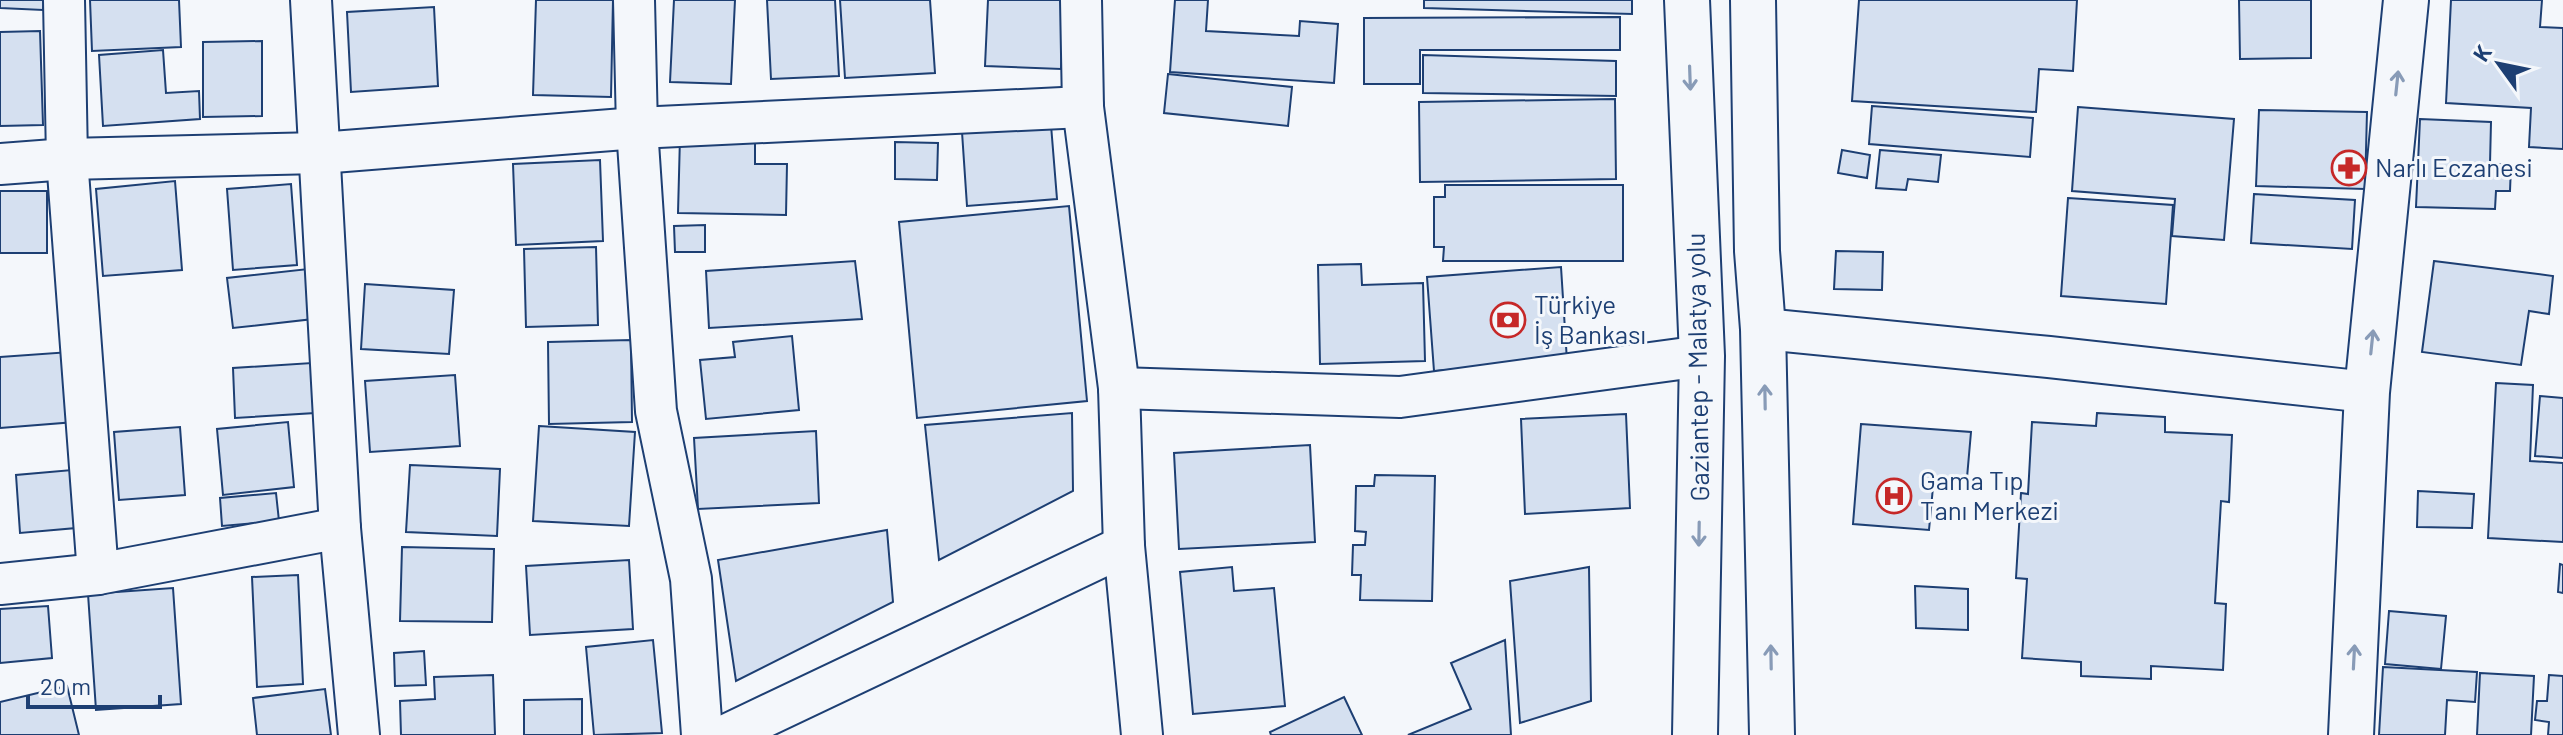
<svg xmlns="http://www.w3.org/2000/svg" width="2563" height="735" font-family="Barlow,sans-serif">
<style>
.building{fill:#d5e0f0;stroke:#1d3f73;stroke-width:2}
.lines{fill:none;stroke-linecap:round;stroke-linejoin:round}
.street-casing{stroke:#1d3f73;stroke-width:44}
.secondary-casing{stroke:#1d3f73;stroke-width:48}
.highway-casing{stroke:#1d3f73;stroke-width:48}
.street{stroke:#f4f7fb;stroke-width:40}
.secondary{stroke:#f4f7fb;stroke-width:44}
.highway{stroke:#f4f7fb;stroke-width:44}
.oneway{stroke:#889bb7}
.labels{text-anchor:middle;stroke-width:6;stroke-linejoin:round;paint-order:stroke}
.poi-label{font-size:26px;fill:#1d3f73;stroke:#f4f7fb;text-anchor:start}
.street-label{font-size:26px;fill:#1d3f73;stroke:#f4f7fb}
</style>
<rect width="100%" height="100%" fill="#f4f7fb"/>
<g class="building">
<polygon points="0,0 44,0 43,10 0,8"/>
<polygon points="90,0 179,0 181,47 92,51"/>
<polygon points="536,0 613,0 611,97 533,95"/>
<polygon points="674,0 735,0 731,84 670,82"/>
<polygon points="767,0 835,0 839,76 771,79"/>
<polygon points="840,0 930,0 935,73 845,78"/>
<polygon points="988,0 1064,0 1061,69 985,66"/>
<polygon points="1175,0 1208,0 1206,31 1299,36 1300,21 1338,24 1334,83 1170,72"/>
<polygon points="1424,0 1632,0 1632,14 1424,8"/>
<polygon points="1859,0 2077,0 2073,71 2039,69 2036,112 1852,101"/>
<polygon points="2239,0 2311,0 2311,58 2240,59"/>
<polygon points="2451,0 2542,0 2540,27 2563,28 2563,149 2529,147 2531,108 2446,103"/>
<polygon points="434,7 438,86 351,92 347,12"/>
<polygon points="1620,17 1620,50 1420,50 1420,84 1364,84 1364,18"/>
<polygon points="40,31 43,125 0,126 0,32"/>
<polygon points="262,41 262,116 203,117 203,42"/>
<polygon points="163,50 166,93 199,91 200,119 103,126 99,55"/>
<polygon points="1423,55 1616,61 1616,96 1423,93"/>
<polygon points="1168,74 1292,87 1288,126 1164,113"/>
<polygon points="1615,99 1616,179 1420,182 1419,102"/>
<polygon points="1872,106 2033,118 2030,157 1869,144"/>
<polygon points="2078,107 2234,119 2224,240 2172,236 2175,199 2072,191"/>
<polygon points="2259,110 2367,112 2365,189 2256,186"/>
<polygon points="2420,119 2491,122 2490,164 2511,165 2510,191 2496,191 2495,209 2416,207"/>
<polygon points="1051,125 1057,199 967,206 962,132"/>
<polygon points="680,137 755,139 755,164 787,164 786,215 678,213"/>
<polygon points="895,142 938,143 937,180 895,179"/>
<polygon points="1842,150 1870,155 1867,178 1838,173"/>
<polygon points="1880,150 1941,155 1938,182 1908,179 1906,190 1876,188"/>
<polygon points="600,160 603,241 516,245 513,164"/>
<polygon points="175,181 182,270 103,276 96,189"/>
<polygon points="291,184 297,265 233,270 227,189"/>
<polygon points="1445,185 1623,185 1623,261 1443,261 1444,247 1434,247 1434,197 1445,197"/>
<rect x="0" y="191" width="47" height="62"/>
<polygon points="2254,194 2355,200 2352,249 2251,243"/>
<polygon points="2068,198 2173,205 2166,304 2061,296"/>
<polygon points="1069,206 1087,401 917,418 899,222"/>
<polygon points="705,225 705,252 675,252 674,226"/>
<polygon points="596,247 598,325 526,327 524,249"/>
<polygon points="1836,251 1883,252 1882,290 1834,289"/>
<polygon points="855,261 862,319 709,328 706,271"/>
<polygon points="2434,261 2553,276 2549,314 2529,311 2521,365 2422,352"/>
<polygon points="1361,264 1362,285 1423,283 1425,361 1320,364 1318,265"/>
<polygon points="1561,267 1567,361 1434,371 1427,277"/>
<polygon points="308,269 313,319 233,328 227,278"/>
<polygon points="365,284 454,290 449,354 361,349"/>
<polygon points="792,336 799,410 706,419 700,360 735,357 733,342"/>
<polygon points="631,340 632,422 549,424 548,342"/>
<polygon points="70,352 75,422 0,428 0,357"/>
<polygon points="312,363 315,413 235,418 233,368"/>
<polygon points="455,375 460,446 370,452 365,381"/>
<polygon points="2496,383 2533,385 2530,461 2563,463 2563,542 2488,538"/>
<polygon points="2540,396 2563,398 2563,458 2535,456"/>
<polygon points="1072,413 1073,491 939,560 925,425"/>
<polygon points="2097,413 2165,417 2165,432 2232,435 2229,502 2221,501 2215,603 2226,604 2223,670 2151,666 2151,679 2081,676 2081,662 2022,658 2027,579 2016,578 2021,493 2028,494 2032,422 2096,426"/>
<polygon points="1626,414 1630,508 1525,514 1521,419"/>
<polygon points="288,422 294,487 223,495 217,429"/>
<polygon points="1861,424 1971,432 1966,489 1933,487 1929,530 1853,524"/>
<polygon points="539,426 635,432 629,526 533,521"/>
<polygon points="180,427 185,495 119,500 114,432"/>
<polygon points="816,431 819,503 698,509 694,438"/>
<polygon points="1310,445 1315,542 1179,549 1174,453"/>
<polygon points="410,465 500,469 497,536 406,532"/>
<polygon points="72,470 76,528 20,533 16,475"/>
<polygon points="1375,475 1435,476 1432,601 1360,600 1361,575 1352,575 1353,545 1365,545 1366,532 1355,531 1356,486 1374,486"/>
<polygon points="2418,491 2474,494 2472,528 2417,527"/>
<polygon points="276,493 279,521 222,526 220,498"/>
<polygon points="887,530 893,602 736,681 718,560"/>
<polygon points="402,547 494,549 492,622 400,621"/>
<polygon points="629,560 633,629 530,635 526,566"/>
<polygon points="2560,564 2563,565 2563,593 2558,592"/>
<polygon points="1232,567 1234,591 1274,588 1285,706 1193,714 1180,572"/>
<polygon points="1589,567 1591,701 1520,723 1510,581"/>
<polygon points="298,575 303,684 257,687 252,577"/>
<polygon points="1915,586 1968,589 1968,630 1916,628"/>
<polygon points="173,588 181,704 96,710 88,594"/>
<polygon points="48,606 52,658 0,663 0,609"/>
<polygon points="2389,611 2446,616 2441,669 2385,664"/>
<polygon points="653,640 662,733 594,735 586,647"/>
<polygon points="1505,640 1511,735 1408,735 1471,709 1451,663"/>
<polygon points="424,651 426,685 395,686 394,653"/>
<polygon points="2383,667 2477,672 2475,702 2447,700 2445,735 2379,735"/>
<polygon points="2480,673 2534,676 2531,735 2477,735"/>
<polygon points="493,675 495,735 401,735 400,701 435,699 434,677"/>
<polygon points="2549,675 2563,676 2563,735 2548,735 2549,722 2535,720 2537,701 2547,701"/>
<polygon points="67,686 79,735 0,735 0,702"/>
<polygon points="325,689 331,735 257,735 253,698"/>
<polygon points="1344,697 1362,735 1271,735 1270,732"/>
<polygon points="582,699 582,735 524,735 524,700"/>
</g>
<g class="lines">
<g class="street-casing">
<g id="street">
<polyline points="64,0 67,159 98,574"/>
<polyline points="311,0 340,528 359,735"/>
<polyline points="634,0 637,128 656,411 691,579 702,735"/>
<polyline points="1081,0 1083,107 1119,388 1124,546 1142,735"/>
<polyline points="0,164 67,159 320,153 637,128 1083,107"/>
<polyline points="1763,329 2049,357 2367,392"/>
<polyline points="1119,388 1400,397 1702,356"/>
<polyline points="0,584 98,574 340,528"/>
<polyline points="726,735 1124,546"/>
</g>
</g>
<g class="secondary-casing">
<polyline id="secondary" points="2351,735 2367,392 2406,0"/>
</g>
<g class="highway-casing">
<g id="highway">
<polyline points="1687,0 1702,356 1695,735"/>
<polyline points="1753,0 1757,251 1763,329 1772,735"/>
</g>
</g>
<use href="#street" class="street"/>
<use href="#secondary" class="secondary"/>
<use href="#highway" class="highway"/>
</g>
<defs><path id="oneway-shaft" d="M-6 0H5M1.5-3L5.5 0L1.5 3" fill="none" stroke-width="1.6" stroke-linecap="round" stroke-linejoin="round" transform="scale(2)"/></defs>
<g class="oneway">
<use href="#oneway-shaft" transform="translate(1690 78) rotate(88)"/>
<use href="#oneway-shaft" transform="translate(2397 83) rotate(-84)"/>
<use href="#oneway-shaft" transform="translate(2372 342) rotate(-84)"/>
<use href="#oneway-shaft" transform="translate(1765 397) rotate(-91)"/>
<use href="#oneway-shaft" transform="translate(1699 534) rotate(91)"/>
<use href="#oneway-shaft" transform="translate(1771 657) rotate(-91)"/>
<use href="#oneway-shaft" transform="translate(2354 657) rotate(-87)"/>
</g>
<defs>
<g id="pharmacy-ring" transform="scale(1.8)"><circle r="9.5" fill="#f4f7fb" stroke="#c62828" stroke-width="1.5"/><path d="M-2-6h4v4h4v4h-4v4h-4v-4h-4v-4h4Z" fill="#c62828"/></g>
<g id="bank-ring" transform="scale(1.8)"><circle r="9.5" fill="#f4f7fb" stroke="#c62828" stroke-width="1.5"/><path d="M-6-4H6V4H-6ZM0-2.3a2.3 2.3 0 1 0 0 4.6a2.3 2.3 0 1 0 0-4.6Z" fill="#c62828"/></g>
<g id="hospital-ring" transform="scale(1.8)"><circle r="9.5" fill="#f4f7fb" stroke="#c62828" stroke-width="1.5"/><path d="M-5-5h3v3.5h4V-5h3V5h-3V1.5h-4V5h-3Z" fill="#c62828"/></g>
</defs>
<g fill-rule="evenodd">
<use href="#pharmacy-ring" x="2349" y="168"/>
<use href="#bank-ring" x="1508" y="320"/>
<use href="#hospital-ring" x="1894" y="496"/>
</g>
<g class="labels">
<g class="poi-label">
<text x="2375" y="177">Narlı Eczanesi</text>
<text x="1534" y="314">Türkiye<tspan x="1534" dy="30">İş Bankası</tspan></text>
<text x="1920" y="490">Gama Tıp<tspan x="1920" dy="30">Tanı Merkezi</tspan></text>
</g>
<g class="street-label">
<text transform="translate(1698 367) rotate(-91)" y="9">Gaziantep - Malatya yolu</text>
</g>
</g>
<g transform="translate(2499 64) rotate(303)" stroke="#f4f7fb" stroke-width="6" paint-order="stroke">
<path d="M0-6L14 30L0 20L-14 30Z" fill="#1d3f73"/>
<text y="-12" font-size="22" font-weight="bold" text-anchor="middle" fill="#1d3f73">K</text>
</g>
<path d="M28 695v12h132v-12" fill="none" stroke="#1d3f73" stroke-width="4"/>
<text x="40" y="695" font-size="24" fill="#1d3f73" stroke="#f4f7fb" stroke-width="6" paint-order="stroke">20 m</text>
</svg>
